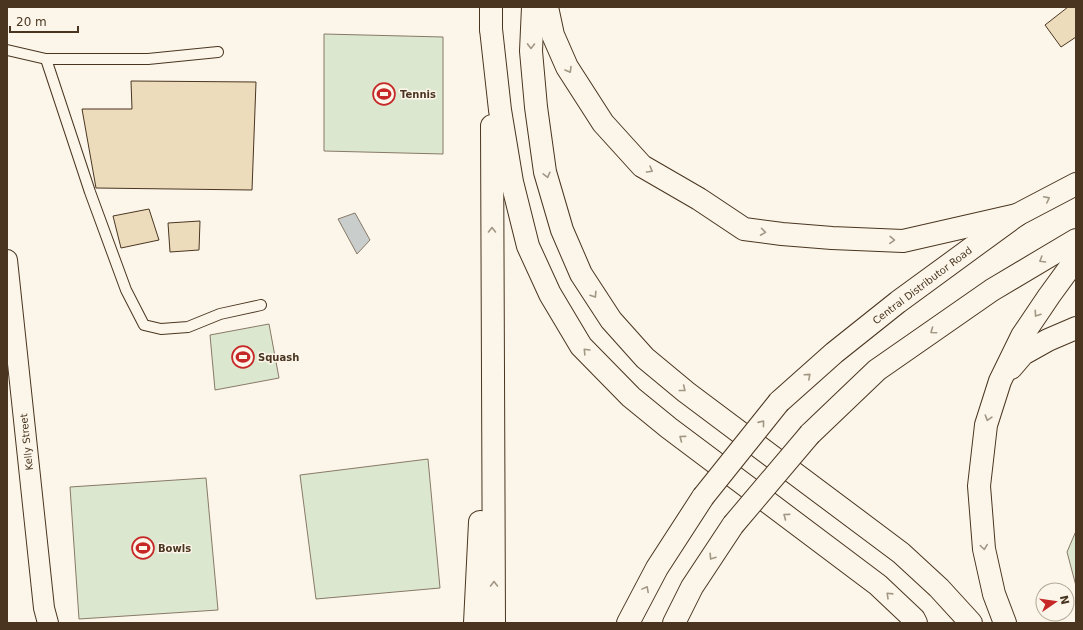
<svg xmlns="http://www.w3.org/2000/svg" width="1083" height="630" font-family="'DejaVu Sans',sans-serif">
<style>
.green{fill:#dce7d0;stroke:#887966}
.water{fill:#c9cecd;stroke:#887966}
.building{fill:#ecdcbc;stroke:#4a3520}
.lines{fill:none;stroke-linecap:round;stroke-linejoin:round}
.service-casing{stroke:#4a3520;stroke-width:12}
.minor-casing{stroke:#4a3520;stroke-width:22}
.primary-casing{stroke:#4a3520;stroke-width:24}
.trunk-casing{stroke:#4a3520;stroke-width:24}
.service{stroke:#fbf6e9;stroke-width:10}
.minor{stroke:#fbf6e9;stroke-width:20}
.primary{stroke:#fbf6e9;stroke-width:22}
.trunk{stroke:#fbf6e9;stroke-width:22}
.trunk-bridge-casing{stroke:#4a3520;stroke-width:24;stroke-linecap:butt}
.trunk-bridge{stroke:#fbf6e9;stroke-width:22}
.oneway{stroke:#a29684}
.labels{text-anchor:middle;stroke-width:3;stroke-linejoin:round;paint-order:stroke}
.poi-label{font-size:10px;font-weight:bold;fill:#4a3520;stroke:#fbf6e9;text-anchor:start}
.street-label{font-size:10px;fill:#4a3520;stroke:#fbf6e9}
</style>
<rect width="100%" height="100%" fill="#fbf6e9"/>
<g class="green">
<polygon points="324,34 443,37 443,154 324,151"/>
<polygon points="269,324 279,378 215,390 210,335"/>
<polygon points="428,459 440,588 316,599 300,475"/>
<polygon points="206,478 218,610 79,619 70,487"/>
<polygon points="1076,531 1076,586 1067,552"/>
</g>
<polygon class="water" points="355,213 370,240 357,254 338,219"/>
<g class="building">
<polygon points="1068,7 1076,7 1076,37 1061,47 1045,25"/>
<polygon points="131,81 256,82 252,190 96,188 82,109 132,109"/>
<polygon points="149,209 159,240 121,248 113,216"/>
<polygon points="200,221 199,250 170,252 168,223"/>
</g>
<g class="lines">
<g class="service-casing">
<g id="service">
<polyline points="7,50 46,59 148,59 218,52"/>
<polyline points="46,59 90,192 126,290 144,325 161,329 188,327 220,314 261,305"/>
</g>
</g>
<g class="minor-casing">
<polyline id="minor" points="7,260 44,608 48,623"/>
</g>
<g class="primary-casing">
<polyline id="primary" points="491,7 491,29"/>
</g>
<g class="trunk-casing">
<g id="trunk">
<polyline points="533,7 531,51 536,107 545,172 562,230 581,274 611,320 645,358 686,392 901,553 939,588 971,623"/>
<polyline points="547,7 553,35 567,67 603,123 642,166 699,199 744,229 782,234 832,238 903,241 1017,215"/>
<polyline points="491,29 500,110 512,182 528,246 550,294 581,346 631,397 669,428 878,585 914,619 916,623"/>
<polyline points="492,126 494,623"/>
<polyline points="1011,368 1023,354 1048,340 1076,328"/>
<polyline points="779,402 834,353 898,302 1017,215 1076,184"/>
<polyline points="810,434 877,370 992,290 1076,240"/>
<polyline points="475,623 480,522"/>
<polyline points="628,623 657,568 703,497"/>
<polyline points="674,623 692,587 733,525"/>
<polyline points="1005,623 994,594 984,549 979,486 986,425 1000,381 1022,336 1049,296 1076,259"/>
</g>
</g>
<use href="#service" class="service"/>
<use href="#minor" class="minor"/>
<use href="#primary" class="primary"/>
<use href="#trunk" class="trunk"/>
<g class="trunk-bridge-casing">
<g id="trunk-bridge">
<polyline points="703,497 779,402"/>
<polyline points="733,525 810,434"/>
</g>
</g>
<use href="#trunk-bridge" class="trunk-bridge"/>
</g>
<defs><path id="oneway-chevron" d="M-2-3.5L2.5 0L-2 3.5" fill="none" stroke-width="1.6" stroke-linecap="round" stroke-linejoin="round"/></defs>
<g class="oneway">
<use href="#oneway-chevron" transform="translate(531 46) rotate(91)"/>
<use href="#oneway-chevron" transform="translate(569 70) rotate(60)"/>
<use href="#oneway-chevron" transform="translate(650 170) rotate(30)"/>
<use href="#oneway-chevron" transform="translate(547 175) rotate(76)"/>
<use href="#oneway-chevron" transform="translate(1047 199) rotate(-27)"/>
<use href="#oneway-chevron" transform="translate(492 230) rotate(-90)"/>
<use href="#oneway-chevron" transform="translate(763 232) rotate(8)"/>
<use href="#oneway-chevron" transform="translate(892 240) rotate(2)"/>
<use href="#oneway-chevron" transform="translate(1042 260) rotate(149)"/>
<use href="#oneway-chevron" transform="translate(594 295) rotate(57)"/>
<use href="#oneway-chevron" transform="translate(1037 314) rotate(124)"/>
<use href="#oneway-chevron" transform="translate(933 331) rotate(145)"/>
<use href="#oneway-chevron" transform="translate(586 351) rotate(-134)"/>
<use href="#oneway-chevron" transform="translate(808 376) rotate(-42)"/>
<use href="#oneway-chevron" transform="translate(683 389) rotate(39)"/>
<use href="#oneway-chevron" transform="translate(988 418) rotate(107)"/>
<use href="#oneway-chevron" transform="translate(762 423) rotate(-51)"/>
<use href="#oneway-chevron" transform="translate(682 438) rotate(-143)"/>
<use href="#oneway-chevron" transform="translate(786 516) rotate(-143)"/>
<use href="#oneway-chevron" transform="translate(984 547) rotate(82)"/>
<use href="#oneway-chevron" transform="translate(712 557) rotate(123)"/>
<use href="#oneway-chevron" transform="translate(494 584) rotate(-90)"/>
<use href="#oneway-chevron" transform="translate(646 589) rotate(-62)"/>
<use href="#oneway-chevron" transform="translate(889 595) rotate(-136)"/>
</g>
<defs>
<g id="stadium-ring" transform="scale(1.15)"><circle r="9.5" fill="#fbf6e9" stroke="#c62828" stroke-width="1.5"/><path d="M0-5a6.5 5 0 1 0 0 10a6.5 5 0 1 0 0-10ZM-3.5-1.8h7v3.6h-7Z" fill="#c62828"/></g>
</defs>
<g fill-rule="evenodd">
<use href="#stadium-ring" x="384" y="94"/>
<use href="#stadium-ring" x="243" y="357"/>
<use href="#stadium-ring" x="143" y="548"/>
</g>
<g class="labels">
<g class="poi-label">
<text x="400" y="98">Tennis</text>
<text x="258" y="361">Squash</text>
<text x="158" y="552">Bowls</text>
</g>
<g class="street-label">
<text transform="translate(922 285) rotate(-37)" y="4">Central Distributor Road</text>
<text transform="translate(26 442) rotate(-96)" y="4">Kelly Street</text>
</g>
</g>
<rect width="1083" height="630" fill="none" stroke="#4a3520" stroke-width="16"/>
<g transform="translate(1055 602) rotate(77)"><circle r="19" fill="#fbf6e9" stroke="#b4a999"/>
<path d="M0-3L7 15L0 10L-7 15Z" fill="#c62828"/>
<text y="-6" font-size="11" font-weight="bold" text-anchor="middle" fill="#4a3520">N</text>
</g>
<path d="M10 26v6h68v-6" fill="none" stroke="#4a3520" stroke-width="2"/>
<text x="16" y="26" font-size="12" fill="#4a3520" stroke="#fbf6e9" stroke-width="3" paint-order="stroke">20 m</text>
</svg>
